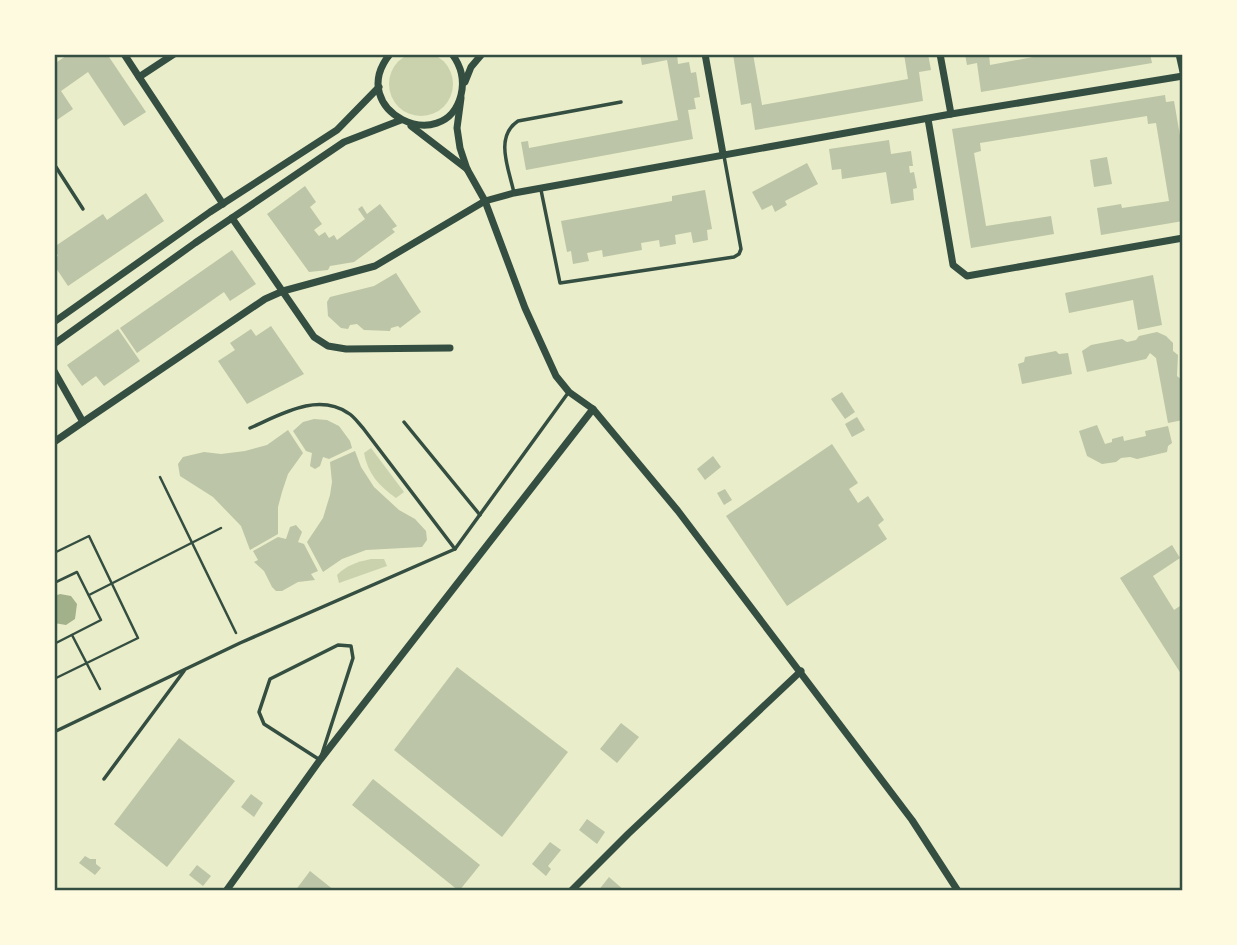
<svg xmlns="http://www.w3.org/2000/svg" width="1237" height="945" font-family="Commissioner,sans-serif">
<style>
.green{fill:#cad2ad}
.water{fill:#a3b18a}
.building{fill:#bcc5a7}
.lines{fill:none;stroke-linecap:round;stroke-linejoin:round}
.path{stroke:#344e41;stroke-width:2.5}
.service{stroke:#344e41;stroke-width:3.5}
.minor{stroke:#344e41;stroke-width:7}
.neatline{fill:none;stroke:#344e41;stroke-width:2.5}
</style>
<rect width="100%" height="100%" fill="#e9edc9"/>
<g class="green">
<circle cx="421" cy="84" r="32"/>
<path d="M371 448 404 492 396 498C379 486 368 474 364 453Z"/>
<path d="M371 559H384L387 566 339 583 337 575C347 565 357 562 371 559Z"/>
</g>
<polygon class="water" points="60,594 71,596 77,604 75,619 66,625 54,623 54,596"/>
<g class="building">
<polygon points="69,54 107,54 146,112 124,126 88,72 61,91 73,109 54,122 54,64"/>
<polygon points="640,54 677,54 678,64 689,62 691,73 696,72 700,97 694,98 696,109 688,110 693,139 526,170 521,142 528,141 529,148 678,120 667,60 642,65"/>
<polygon points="733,54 753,54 762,105 908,79 904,54 928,54 931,70 919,72 923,101 755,130 751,103 741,105"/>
<polygon points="965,54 989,54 990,65 1049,54 1150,54 1152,63 981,92 977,63 967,65"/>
<polygon points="1165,95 1166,102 1174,101 1183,153 1183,221 1101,235 1097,208 1121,204 1122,208 1169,201 1156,123 1148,124 1147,116 980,143 981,151 974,153 986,226 1051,216 1054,234 971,248 952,129"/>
<polygon points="889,140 891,154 911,151 913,166 909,166 910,173 914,172 917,188 913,189 914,200 891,204 886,172 842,179 841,169 832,170 829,149"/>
<polygon points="1107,157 1112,184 1094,187 1090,160"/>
<polygon points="807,163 818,184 785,201 787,205 775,212 772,205 762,210 752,192"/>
<polygon points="305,186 316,202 310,207 322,224 314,230 319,236 325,232 329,238 334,235 337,240 365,219 358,209 362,206 367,214 380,204 397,226 392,229 395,232 354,262 330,266 328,270 309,272 267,214"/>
<polygon points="705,190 712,229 707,230 708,240 693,243 691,232 675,235 676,244 660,247 659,240 641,243 642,250 603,257 602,250 587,253 589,261 573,264 571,251 567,252 561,221 672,201 672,196"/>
<polygon points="146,193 164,221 68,286 54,265 54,258 58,256 54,247 103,214 107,220"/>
<polygon points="232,250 256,284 230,301 224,292 137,353 120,328"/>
<polygon points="396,273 421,312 400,328 398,326 391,328 390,331 364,330 357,324 350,325 348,329 341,328 328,316 327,302 330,297 374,286"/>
<polygon points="1153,275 1162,325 1138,330 1133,300 1069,313 1065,293"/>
<polygon points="271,326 304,374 247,404 218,361 235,350 230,343 251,329 256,336"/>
<polygon points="118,329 140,361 104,386 96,376 82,386 67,365"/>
<polygon points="1157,332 1166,336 1173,343 1173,351 1178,355 1177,376 1183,381 1183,420 1168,423 1156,358 1150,353 1146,359 1087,372 1082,351 1091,345 1122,339 1127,342 1136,340 1139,336"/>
<polygon points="1056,351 1059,354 1068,353 1072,374 1022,384 1018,364 1024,362 1025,357"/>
<polygon points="842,392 855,412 845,419 831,399"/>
<polygon points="857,417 865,430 852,437 845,424"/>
<polygon points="314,419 327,420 339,426 350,441 352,448 329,459 323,457 320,466 315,469 310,466 312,453 306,451 293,431 303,422"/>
<polygon points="1097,425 1105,444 1112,442 1112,439 1123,436 1124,441 1146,436 1145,431 1168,426 1172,443 1168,446 1167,452 1137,459 1130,457 1121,458 1116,462 1102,464 1087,456 1079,431"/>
<polygon points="288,430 303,453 288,474 282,492 278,507 278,534 250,550 241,526 213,497 180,476 178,464 183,457 204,452 221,454 245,451 267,445"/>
<polygon points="832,444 858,483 849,489 858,503 868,496 884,520 878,525 887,539 787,606 726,516"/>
<polygon points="355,451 361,467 374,487 399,510 415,519 426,531 427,540 422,547 366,550 342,559 323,572 307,542 323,518 330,495 332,482 330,462"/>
<polygon points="713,456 721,467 705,480 697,469"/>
<polygon points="725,489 732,500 724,505 717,493"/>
<polygon points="296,525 302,532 298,542 304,544 318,571 311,574 315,580 298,582 282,591 276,591 272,587 264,571 254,562 258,560 253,551 278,537 286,539 290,527"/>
<polygon points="1172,545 1180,558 1153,576 1174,610 1183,604 1183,677 1120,578"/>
<polygon points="457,667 568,752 502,837 394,750"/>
<polygon points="621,723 639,737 617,763 600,749"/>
<polygon points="179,738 235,781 167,867 114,824"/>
<polygon points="373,779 480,865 459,891 352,805"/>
<polygon points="251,794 263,803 254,817 241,807"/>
<polygon points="587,819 605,832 597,844 579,830"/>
<polygon points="550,842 561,850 548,866 551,869 546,876 532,864"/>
<polygon points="85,856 90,859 96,859 96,864 101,868 95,875 79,863"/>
<polygon points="197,865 211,876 203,886 189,875"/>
<polygon points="310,871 335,891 295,891"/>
<polygon points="609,877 625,891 598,891"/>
</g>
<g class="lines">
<g class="path">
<polyline points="160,477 236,633"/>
<polyline points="54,553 89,536 138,638 54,679"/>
<polyline points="54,583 77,572 101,620 54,644"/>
<polyline points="89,595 221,528"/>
<polyline points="72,635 100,689"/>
</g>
<g class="service">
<polyline points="54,164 83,209"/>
<polyline points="541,190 560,283 734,257 739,254 741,249 724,156"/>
<path d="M514 193C509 169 494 137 518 121L621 102"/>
<polyline points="404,422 480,515"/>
<path d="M250 428C280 415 317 392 348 413 354 416 359 424 363 428L455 549"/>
<polygon points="338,645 351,646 353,658 320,760 264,724 259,712 270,679"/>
<polyline points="54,732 240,643 455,549 568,393"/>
<polyline points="104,779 184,671"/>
</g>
<g class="minor">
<polyline points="124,54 139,77 174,54"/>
<path d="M390 54C344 111 445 158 461 95 465 79 461 66 452 54"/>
<polyline points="705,54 723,154"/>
<polyline points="940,54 951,114"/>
<polyline points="1179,54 1183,72"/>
<polyline points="139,77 223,204"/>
<polyline points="465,82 471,67 482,54"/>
<polyline points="461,98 457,128 460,148 467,169 485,201 525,308 556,376 569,392 593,409 678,511 912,820 958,891"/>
<polyline points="928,119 953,265 967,276 1183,238"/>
<polyline points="411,126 467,169"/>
<polyline points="232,218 314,337 328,346 346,349 450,348"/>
<polyline points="54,322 210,212 337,130 379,87"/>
<polyline points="54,344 195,243 344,142 401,120"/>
<polyline points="54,371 83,422 265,299 283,291 375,266 485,201 514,193 951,114 1183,76"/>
<polyline points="54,442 83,422"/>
<polyline points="226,891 320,760 593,409"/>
<polyline points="571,891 628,834 801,671"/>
</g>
</g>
<rect width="1237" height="945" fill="none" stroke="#fefae0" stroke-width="112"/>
<rect x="56" y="56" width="1125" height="833" class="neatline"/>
</svg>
